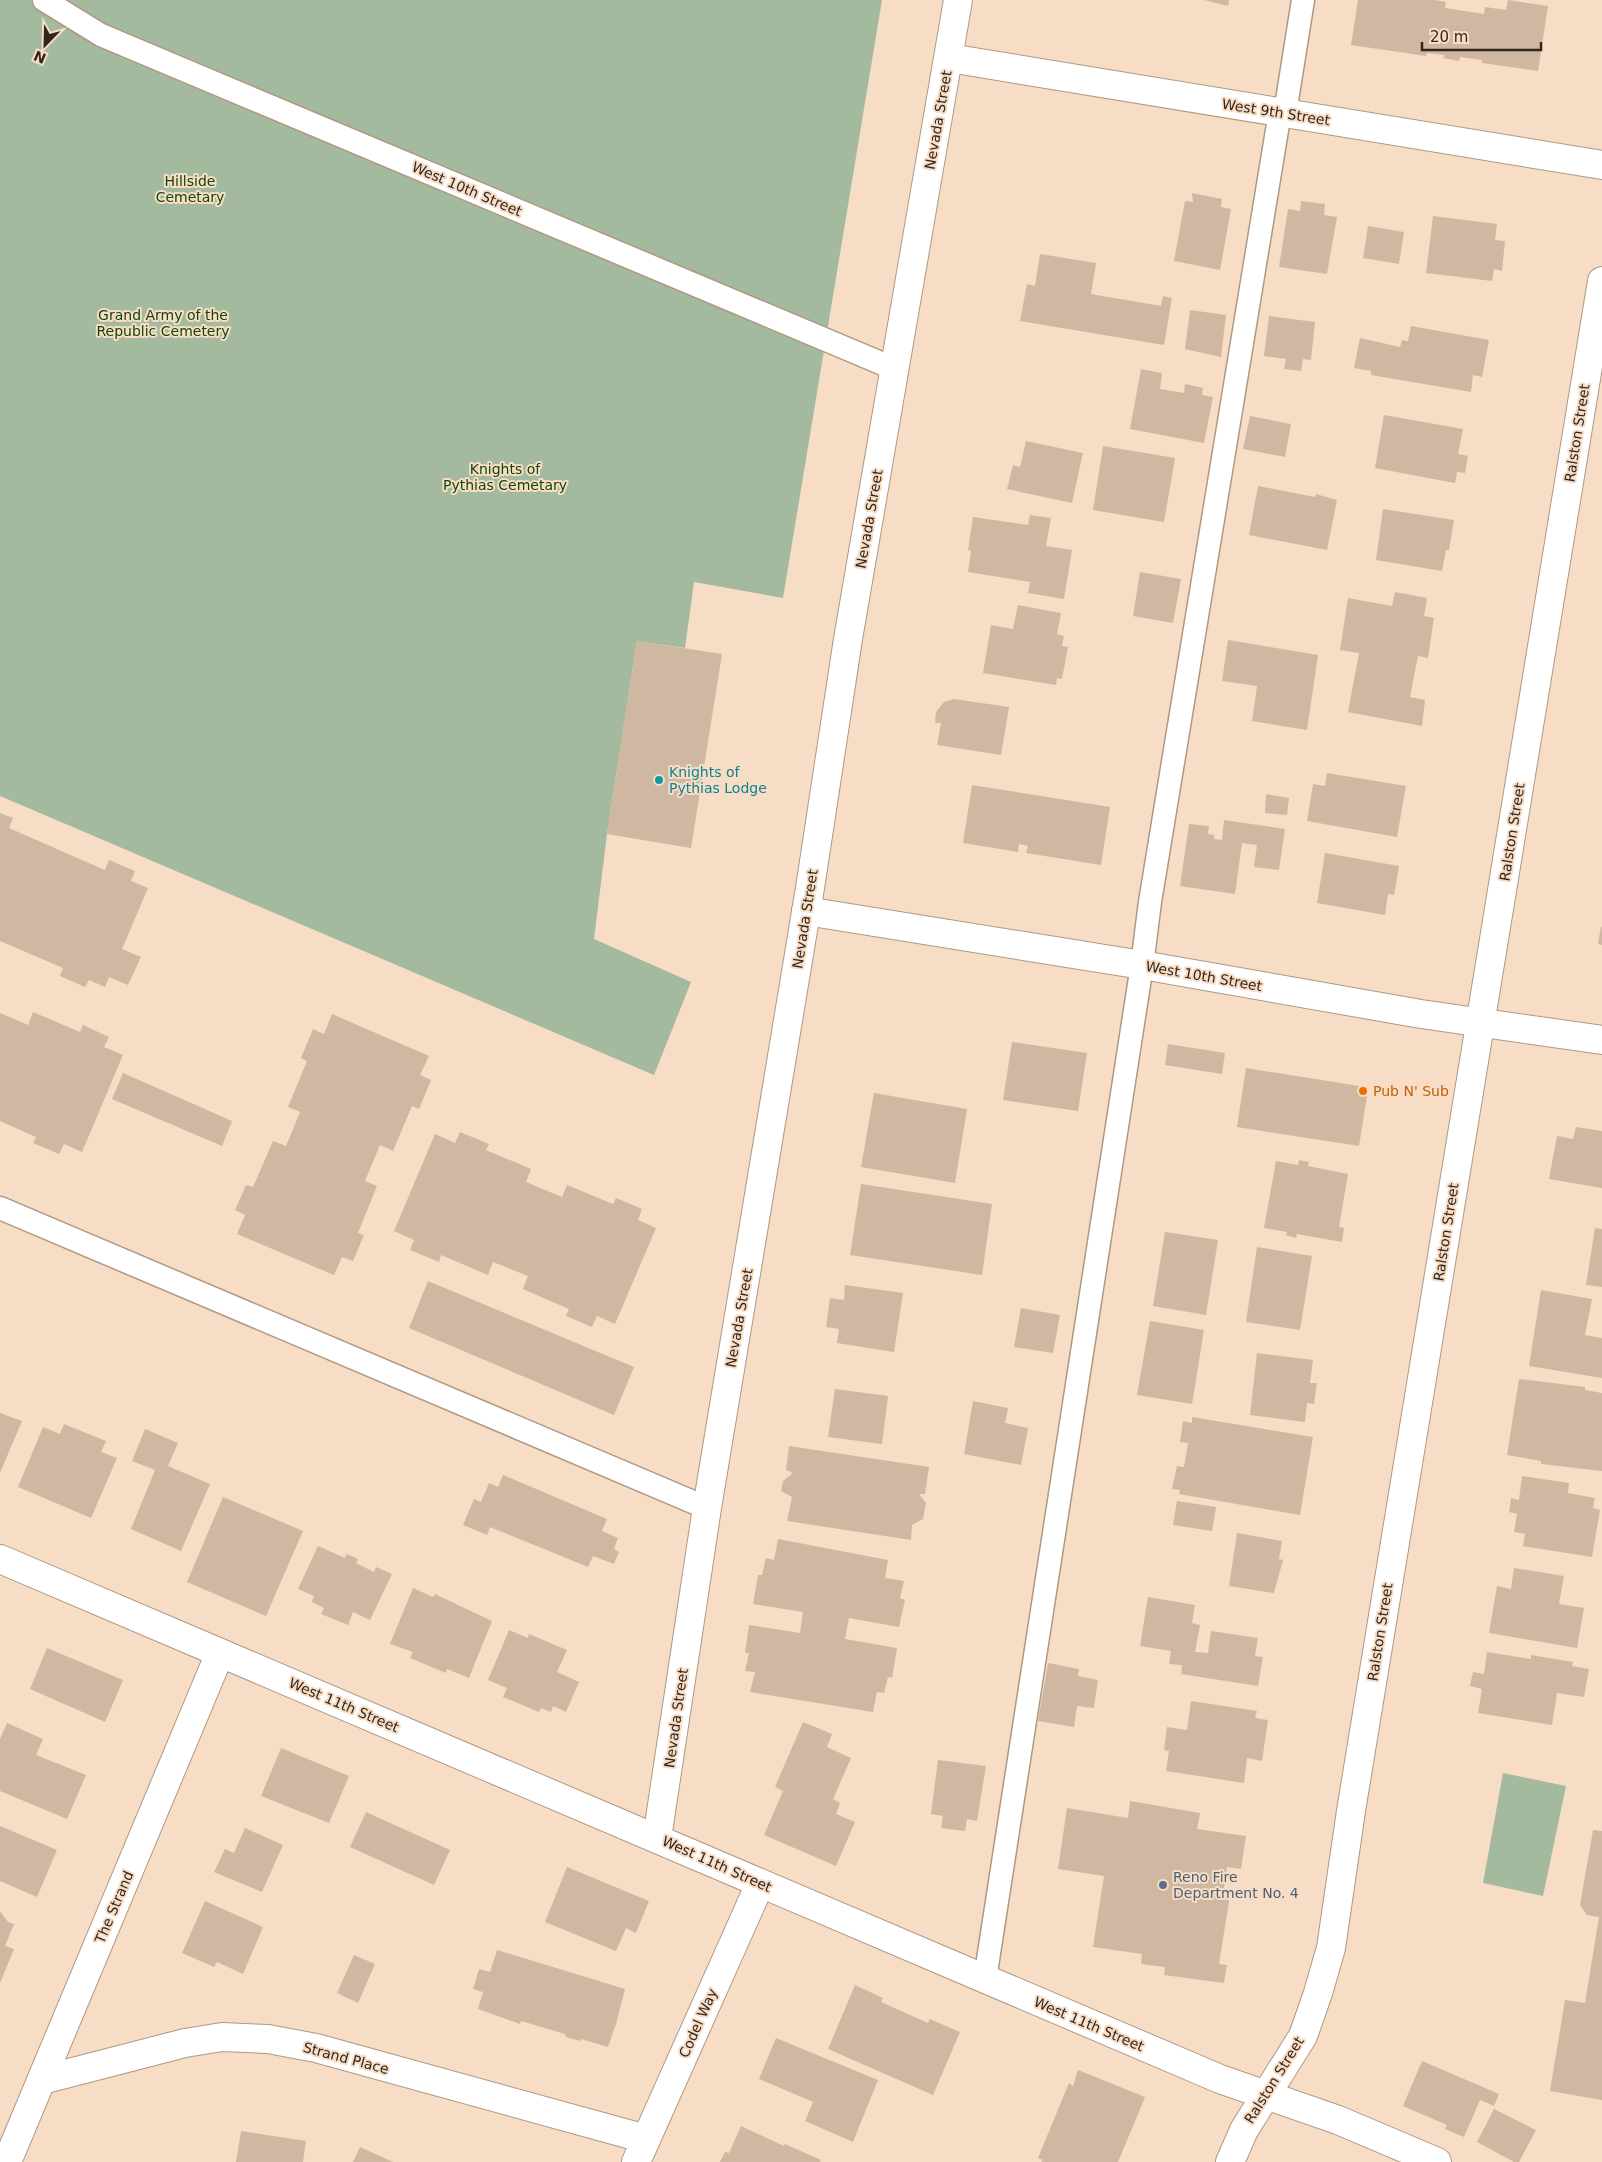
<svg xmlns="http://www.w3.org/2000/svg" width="1602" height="2162" font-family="'DejaVu Sans',sans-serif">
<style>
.green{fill:#a3ba9e}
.building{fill:#d0b7a1}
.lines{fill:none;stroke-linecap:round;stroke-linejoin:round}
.lane-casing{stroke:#b09882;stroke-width:25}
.street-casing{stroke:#b09882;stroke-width:30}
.lane{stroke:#fff;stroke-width:22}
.street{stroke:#fff;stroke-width:28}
.culture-dot{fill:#0f9aa8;stroke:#f7ddc6;stroke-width:2}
.food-dot{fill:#e8710a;stroke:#f7ddc6;stroke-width:2}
.service-dot{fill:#5c6f8a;stroke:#f7ddc6;stroke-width:2}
.labels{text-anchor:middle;stroke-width:4;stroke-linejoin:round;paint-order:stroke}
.street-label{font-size:14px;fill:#30261e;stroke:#f7ddc6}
.park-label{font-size:14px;fill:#114605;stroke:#f7ddc6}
.culture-label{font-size:14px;fill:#0d838f;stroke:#f7ddc6;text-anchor:start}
.food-label{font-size:14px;fill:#c56008;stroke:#f7ddc6;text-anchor:start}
.service-label{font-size:14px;fill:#4e5e75;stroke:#f7ddc6;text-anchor:start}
</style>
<rect width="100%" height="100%" fill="#f7ddc6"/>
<g class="green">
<polygon points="0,0 882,0 783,598 694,582 685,648 637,641 607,834 594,939 691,982 654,1075 0,796"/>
<polygon points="1503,1773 1566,1786 1543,1896 1483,1883"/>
</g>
<g class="building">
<polygon points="1204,0 1229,0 1228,6"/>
<polygon points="1358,0 1435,0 1446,2 1445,8 1484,14 1485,7 1506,10 1508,0 1548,6 1538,71 1482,63 1482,60 1460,57 1459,61 1443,58 1444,55 1427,53 1426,56 1351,45"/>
<polygon points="1192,193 1222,199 1221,207 1231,209 1220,270 1174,261 1185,201 1193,202"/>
<polygon points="1301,201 1325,204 1324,215 1337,217 1327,274 1279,267 1288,209 1300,211"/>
<polygon points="1433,216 1497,224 1495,240 1505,241 1502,271 1494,269 1492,281 1426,273"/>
<polygon points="1368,226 1404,232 1399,264 1363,258"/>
<polygon points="1040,254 1096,263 1091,294 1161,306 1163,296 1172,298 1164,345 1020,321 1027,284 1035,286"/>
<polygon points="1190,310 1226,315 1221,357 1185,349"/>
<polygon points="1269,316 1315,322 1311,360 1303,359 1301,371 1284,369 1286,359 1264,356"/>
<polygon points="1411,326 1489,340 1482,377 1473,375 1471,392 1371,375 1371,371 1354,368 1360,338 1400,347 1402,340 1408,341"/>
<polygon points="1141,369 1162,373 1160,389 1184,393 1185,384 1203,388 1202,395 1213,397 1204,443 1130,429"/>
<polygon points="1384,415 1463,429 1458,454 1468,456 1465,473 1457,472 1455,483 1375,468"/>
<polygon points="1250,416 1291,424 1285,457 1243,449"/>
<polygon points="1026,441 1083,453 1072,503 1007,489 1013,465 1020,467"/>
<polygon points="1103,446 1175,458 1164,522 1093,510"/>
<polygon points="1258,486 1315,497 1316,494 1337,500 1327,550 1249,535"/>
<polygon points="1383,509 1454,520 1449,550 1446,550 1442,571 1376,560"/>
<polygon points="1030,515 1051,518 1046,546 1072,550 1064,599 1028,593 1030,582 968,572 971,551 968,550 973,517 1028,525"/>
<polygon points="1140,572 1181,579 1173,623 1133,616"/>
<polygon points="1395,592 1427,598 1424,616 1434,618 1428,658 1418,656 1410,697 1425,700 1422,726 1348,712 1359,653 1340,650 1348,598 1392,606"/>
<polygon points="1018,605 1061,613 1057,634 1064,636 1062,646 1068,647 1062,679 1057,678 1056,685 983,673 991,625 1013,629"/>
<polygon points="1228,640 1318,655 1307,730 1252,721 1257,686 1222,681"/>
<polygon points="637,641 722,654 691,848 607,834"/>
<polygon points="954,699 1009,707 1001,755 937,745 941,723 935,723 936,712 944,702"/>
<polygon points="1327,773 1406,786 1397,837 1307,821 1313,784 1325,786"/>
<polygon points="972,785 1110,807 1101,865 1026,853 1028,846 1019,844 1018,852 963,843"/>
<polygon points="1266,794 1289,798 1287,815 1265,813"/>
<polygon points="0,813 13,818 9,828 105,870 109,860 135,871 131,881 148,888 122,949 141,957 128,985 109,977 105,987 89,980 85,987 60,976 63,968 0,941"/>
<polygon points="1224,820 1285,829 1279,870 1254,867 1257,845 1242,843 1235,894 1180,886 1189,824 1209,826 1208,834 1214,835 1214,839 1222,840"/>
<polygon points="1325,853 1399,866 1394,895 1388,894 1385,915 1317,903"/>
<polygon points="1601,926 1602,927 1602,945 1598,944"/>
<polygon points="33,1012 80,1032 83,1025 109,1037 104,1047 123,1055 82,1152 64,1144 59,1154 33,1143 36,1137 0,1121 0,1013 28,1025"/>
<polygon points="332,1014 429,1056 420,1075 431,1080 419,1109 412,1106 393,1151 380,1145 365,1181 377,1186 358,1233 364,1235 353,1261 342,1257 334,1275 237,1234 245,1215 235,1210 246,1185 253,1187 273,1141 286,1146 300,1112 288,1107 307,1061 301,1058 313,1029 324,1034"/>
<polygon points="1012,1042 1087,1053 1078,1111 1003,1100"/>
<polygon points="1168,1044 1225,1053 1222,1074 1165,1065"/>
<polygon points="1246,1068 1359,1086 1367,1096 1359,1146 1237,1127"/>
<polygon points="123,1073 232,1121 222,1146 112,1099"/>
<polygon points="874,1093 967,1109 955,1183 861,1167"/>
<polygon points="1576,1127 1602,1131 1602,1188 1549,1179 1557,1136 1573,1139"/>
<polygon points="460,1132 489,1144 486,1150 531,1169 526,1182 562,1197 567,1185 613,1204 616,1198 642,1209 638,1220 656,1228 615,1324 597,1316 592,1327 566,1316 569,1309 523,1289 528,1276 493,1262 488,1275 441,1255 439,1262 410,1250 414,1240 394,1231 435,1134 455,1143"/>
<polygon points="1299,1160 1309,1162 1308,1166 1348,1174 1339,1227 1344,1228 1342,1242 1297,1234 1296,1238 1286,1235 1287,1232 1264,1228 1276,1161 1298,1165"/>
<polygon points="861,1184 992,1204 982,1275 850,1255"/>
<polygon points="1595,1228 1602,1229 1602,1287 1586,1285"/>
<polygon points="1165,1232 1218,1240 1206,1315 1153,1306"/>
<polygon points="1257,1247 1312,1256 1300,1330 1246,1322"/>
<polygon points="428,1281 634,1367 614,1415 409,1328"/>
<polygon points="845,1285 903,1293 894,1352 837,1343 839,1329 826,1327 830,1298 844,1300"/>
<polygon points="1541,1290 1592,1299 1585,1335 1602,1338 1602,1378 1529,1366"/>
<polygon points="1021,1308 1060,1315 1053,1353 1014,1347"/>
<polygon points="1150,1321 1204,1330 1192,1404 1137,1395"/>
<polygon points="1257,1353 1313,1360 1310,1383 1317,1383 1314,1404 1307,1403 1305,1422 1250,1415"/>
<polygon points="1519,1379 1585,1387 1585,1390 1602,1393 1602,1471 1541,1464 1541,1461 1507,1455"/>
<polygon points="835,1389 888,1396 882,1444 828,1437"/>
<polygon points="973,1401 1008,1408 1005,1423 1028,1428 1021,1465 964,1454"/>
<polygon points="0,1413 22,1421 0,1473"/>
<polygon points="1192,1417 1313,1437 1300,1515 1179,1494 1180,1490 1172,1489 1177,1466 1184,1467 1188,1443 1180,1442 1183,1421 1192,1423"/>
<polygon points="64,1424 106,1441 101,1452 117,1458 91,1518 18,1487 43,1427 60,1434"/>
<polygon points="145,1429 178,1443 168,1466 210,1484 181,1551 131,1529 155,1470 132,1461"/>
<polygon points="789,1446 929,1467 925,1494 919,1494 926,1503 923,1519 912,1525 911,1540 787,1521 792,1497 781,1491 783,1481 793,1473 786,1470"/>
<polygon points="503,1475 607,1519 602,1531 618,1538 614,1549 619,1552 614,1564 593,1556 588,1567 490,1527 487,1535 463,1525 474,1499 481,1502 489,1483 498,1487"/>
<polygon points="1522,1476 1569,1483 1568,1493 1595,1498 1593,1508 1600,1510 1592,1557 1523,1546 1525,1534 1514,1532 1517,1514 1509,1512 1511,1498 1519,1500"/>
<polygon points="223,1497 303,1531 266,1616 187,1582"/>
<polygon points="1177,1501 1216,1507 1212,1531 1173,1525"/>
<polygon points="1237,1533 1282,1541 1279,1559 1283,1560 1274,1593 1229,1586"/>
<polygon points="778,1539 888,1560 885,1578 904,1581 900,1598 905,1600 899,1627 849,1618 845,1639 897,1648 892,1678 888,1677 884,1693 877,1692 873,1712 750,1692 755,1672 745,1671 749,1653 745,1653 749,1625 800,1633 803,1612 753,1604 758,1575 762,1575 766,1558 774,1560"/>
<polygon points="318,1546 345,1558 347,1554 358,1559 356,1563 374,1572 376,1567 392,1574 370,1620 353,1612 348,1625 321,1614 324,1608 312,1602 314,1596 298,1589"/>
<polygon points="1514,1568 1564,1576 1559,1604 1584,1608 1577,1648 1489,1633 1497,1586 1511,1589"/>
<polygon points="413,1588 433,1597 435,1594 492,1621 469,1678 447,1669 446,1673 410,1658 413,1652 390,1644"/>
<polygon points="1148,1597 1195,1605 1192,1623 1200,1625 1195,1652 1208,1653 1211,1631 1258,1638 1255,1656 1263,1657 1258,1686 1181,1674 1182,1665 1169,1664 1171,1651 1140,1646"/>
<polygon points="509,1630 528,1638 529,1634 567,1650 557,1672 579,1682 566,1712 553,1706 551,1712 541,1708 539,1712 503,1697 507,1688 488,1680"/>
<polygon points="47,1648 123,1680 105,1722 30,1689"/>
<polygon points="1487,1652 1531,1659 1531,1655 1573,1662 1572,1666 1589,1669 1584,1697 1557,1693 1552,1725 1478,1713 1482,1689 1470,1686 1473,1672 1484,1674"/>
<polygon points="1048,1663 1079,1669 1078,1676 1098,1680 1094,1708 1077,1706 1074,1727 1038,1721"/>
<polygon points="1191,1701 1257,1711 1255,1718 1268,1720 1262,1761 1247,1758 1244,1783 1166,1771 1169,1751 1164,1750 1167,1727 1187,1730"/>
<polygon points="803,1722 832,1734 827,1747 851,1758 833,1799 840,1803 836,1814 855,1822 836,1866 764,1835 783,1791 775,1787"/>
<polygon points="7,1723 43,1739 36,1755 86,1775 67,1819 0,1791 0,1739"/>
<polygon points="281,1748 349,1776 329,1823 261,1796"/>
<polygon points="938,1760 986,1766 977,1821 967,1819 965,1831 941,1828 943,1816 931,1814"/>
<polygon points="1130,1801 1200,1813 1197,1829 1246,1836 1241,1869 1227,1867 1223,1894 1230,1895 1219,1964 1227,1965 1224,1983 1164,1975 1165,1967 1141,1964 1142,1954 1093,1947 1104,1876 1058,1869 1067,1808 1128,1818"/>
<polygon points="366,1812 450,1850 434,1885 350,1847"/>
<polygon points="0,1826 57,1850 37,1897 0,1881"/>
<polygon points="245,1828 283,1845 262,1892 214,1872 225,1849 234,1853"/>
<polygon points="1593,1830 1602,1831 1602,2100 1550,2091 1565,2000 1585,2003 1599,1917 1587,1915 1580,1905"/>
<polygon points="567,1867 649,1901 636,1933 626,1928 616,1951 545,1922"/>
<polygon points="205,1901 263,1927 243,1974 217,1962 214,1967 182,1953"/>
<polygon points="0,1911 8,1922 14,1924 5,1946 14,1949 0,1983"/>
<polygon points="497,1950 625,1989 616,2024 608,2047 581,2039 580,2041 566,2037 565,2034 521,2021 520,2024 478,2009 483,1992 473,1989 479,1969 490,1972"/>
<polygon points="354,1955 375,1964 358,2003 337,1993"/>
<polygon points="855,1985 883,1998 881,2002 928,2023 930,2019 960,2032 933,2095 828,2049"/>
<polygon points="776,2038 878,2080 853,2142 805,2121 813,2102 759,2079"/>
<polygon points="1422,2061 1499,2094 1494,2106 1480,2100 1464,2137 1445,2129 1447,2125 1403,2106"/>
<polygon points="1078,2070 1145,2097 1118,2162 1041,2162 1043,2160 1038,2158 1069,2083 1073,2086"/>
<polygon points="1494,2109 1536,2130 1519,2162 1514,2162 1477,2142"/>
<polygon points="741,2126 784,2146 785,2144 821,2160 820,2162 720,2162 725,2152 729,2153"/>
<polygon points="241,2131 306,2141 303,2162 236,2162"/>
<polygon points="360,2147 393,2162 353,2162"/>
</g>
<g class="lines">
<g class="lane-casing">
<g id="lane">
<polyline points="44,0 101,35 895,369"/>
<polyline points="1285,113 1303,0"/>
<polyline points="0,1208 707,1508"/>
<polyline points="985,1979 1142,965 1150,902 1280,112"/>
</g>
</g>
<g class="street-casing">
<g id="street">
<polyline points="949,58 1602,165"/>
<polyline points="806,911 1142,965 1421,1014 1602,1040"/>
<polyline points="0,1559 1220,2079 1338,2120 1437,2162"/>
<polyline points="657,1838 707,1508 810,888 848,639 958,0"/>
<polyline points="42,2080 185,2043 222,2037 268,2039 316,2048 646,2139"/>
<polyline points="7,2162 220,1653"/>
<polyline points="636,2162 760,1884"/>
<polyline points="1230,2162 1244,2130 1303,2036 1318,1993 1331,1948 1351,1811 1602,281"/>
</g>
</g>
<use href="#lane" class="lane"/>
<use href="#street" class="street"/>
</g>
<circle class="culture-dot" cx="659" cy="780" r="5"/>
<circle class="food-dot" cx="1363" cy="1091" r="5"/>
<circle class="service-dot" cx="1163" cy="1885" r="5"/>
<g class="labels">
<g class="street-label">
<text transform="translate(1276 112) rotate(9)" y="5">West 9th Street</text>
<text transform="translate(938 120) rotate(-80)" y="5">Nevada Street</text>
<text transform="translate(467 189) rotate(23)" y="5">West 10th Street</text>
<text transform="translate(1577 433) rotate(-81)" y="5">Ralston Street</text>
<text transform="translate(869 519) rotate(-80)" y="5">Nevada Street</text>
<text transform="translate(1512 832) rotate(-81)" y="5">Ralston Street</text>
<text transform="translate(805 919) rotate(-81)" y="5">Nevada Street</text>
<text transform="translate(1204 976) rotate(10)" y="5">West 10th Street</text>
<text transform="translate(1446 1232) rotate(-81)" y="5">Ralston Street</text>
<text transform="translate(739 1318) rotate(-80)" y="5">Nevada Street</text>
<text transform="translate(1380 1632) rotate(-81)" y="5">Ralston Street</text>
<text transform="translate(344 1705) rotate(23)" y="5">West 11th Street</text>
<text transform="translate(676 1718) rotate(-82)" y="5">Nevada Street</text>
<text transform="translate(717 1864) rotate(24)" y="5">West 11th Street</text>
<text transform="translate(114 1907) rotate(-67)" y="5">The Strand</text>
<text transform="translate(698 2023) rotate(-66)" y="5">Codel Way</text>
<text transform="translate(1089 2024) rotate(23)" y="5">West 11th Street</text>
<text transform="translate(346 2058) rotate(15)" y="5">Strand Place</text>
<text transform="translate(1274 2080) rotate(-58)" y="5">Ralston Street</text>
</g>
<g class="park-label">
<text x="190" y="186">Hillside<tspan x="190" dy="16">Cemetary</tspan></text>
<text x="163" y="320">Grand Army of the<tspan x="163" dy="16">Republic Cemetery</tspan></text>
<text x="505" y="474">Knights of<tspan x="505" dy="16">Pythias Cemetary</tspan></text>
</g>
<g class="culture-label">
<text x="669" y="777">Knights of<tspan x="669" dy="16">Pythias Lodge</tspan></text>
</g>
<g class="food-label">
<text x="1373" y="1096">Pub N' Sub</text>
</g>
<g class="service-label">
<text x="1173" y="1882">Reno Fire<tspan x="1173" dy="16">Department No. 4</tspan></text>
</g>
</g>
<g transform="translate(45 45) rotate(203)" stroke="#f7ddc6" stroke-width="4" paint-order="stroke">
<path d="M0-4L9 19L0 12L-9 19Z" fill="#30261e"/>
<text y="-8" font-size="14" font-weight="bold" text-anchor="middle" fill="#30261e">N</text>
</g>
<path d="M1422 42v8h119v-8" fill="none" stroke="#30261e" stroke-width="2.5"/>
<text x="1430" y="42" font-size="15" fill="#30261e" stroke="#f7ddc6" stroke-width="4" paint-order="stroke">20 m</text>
</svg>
